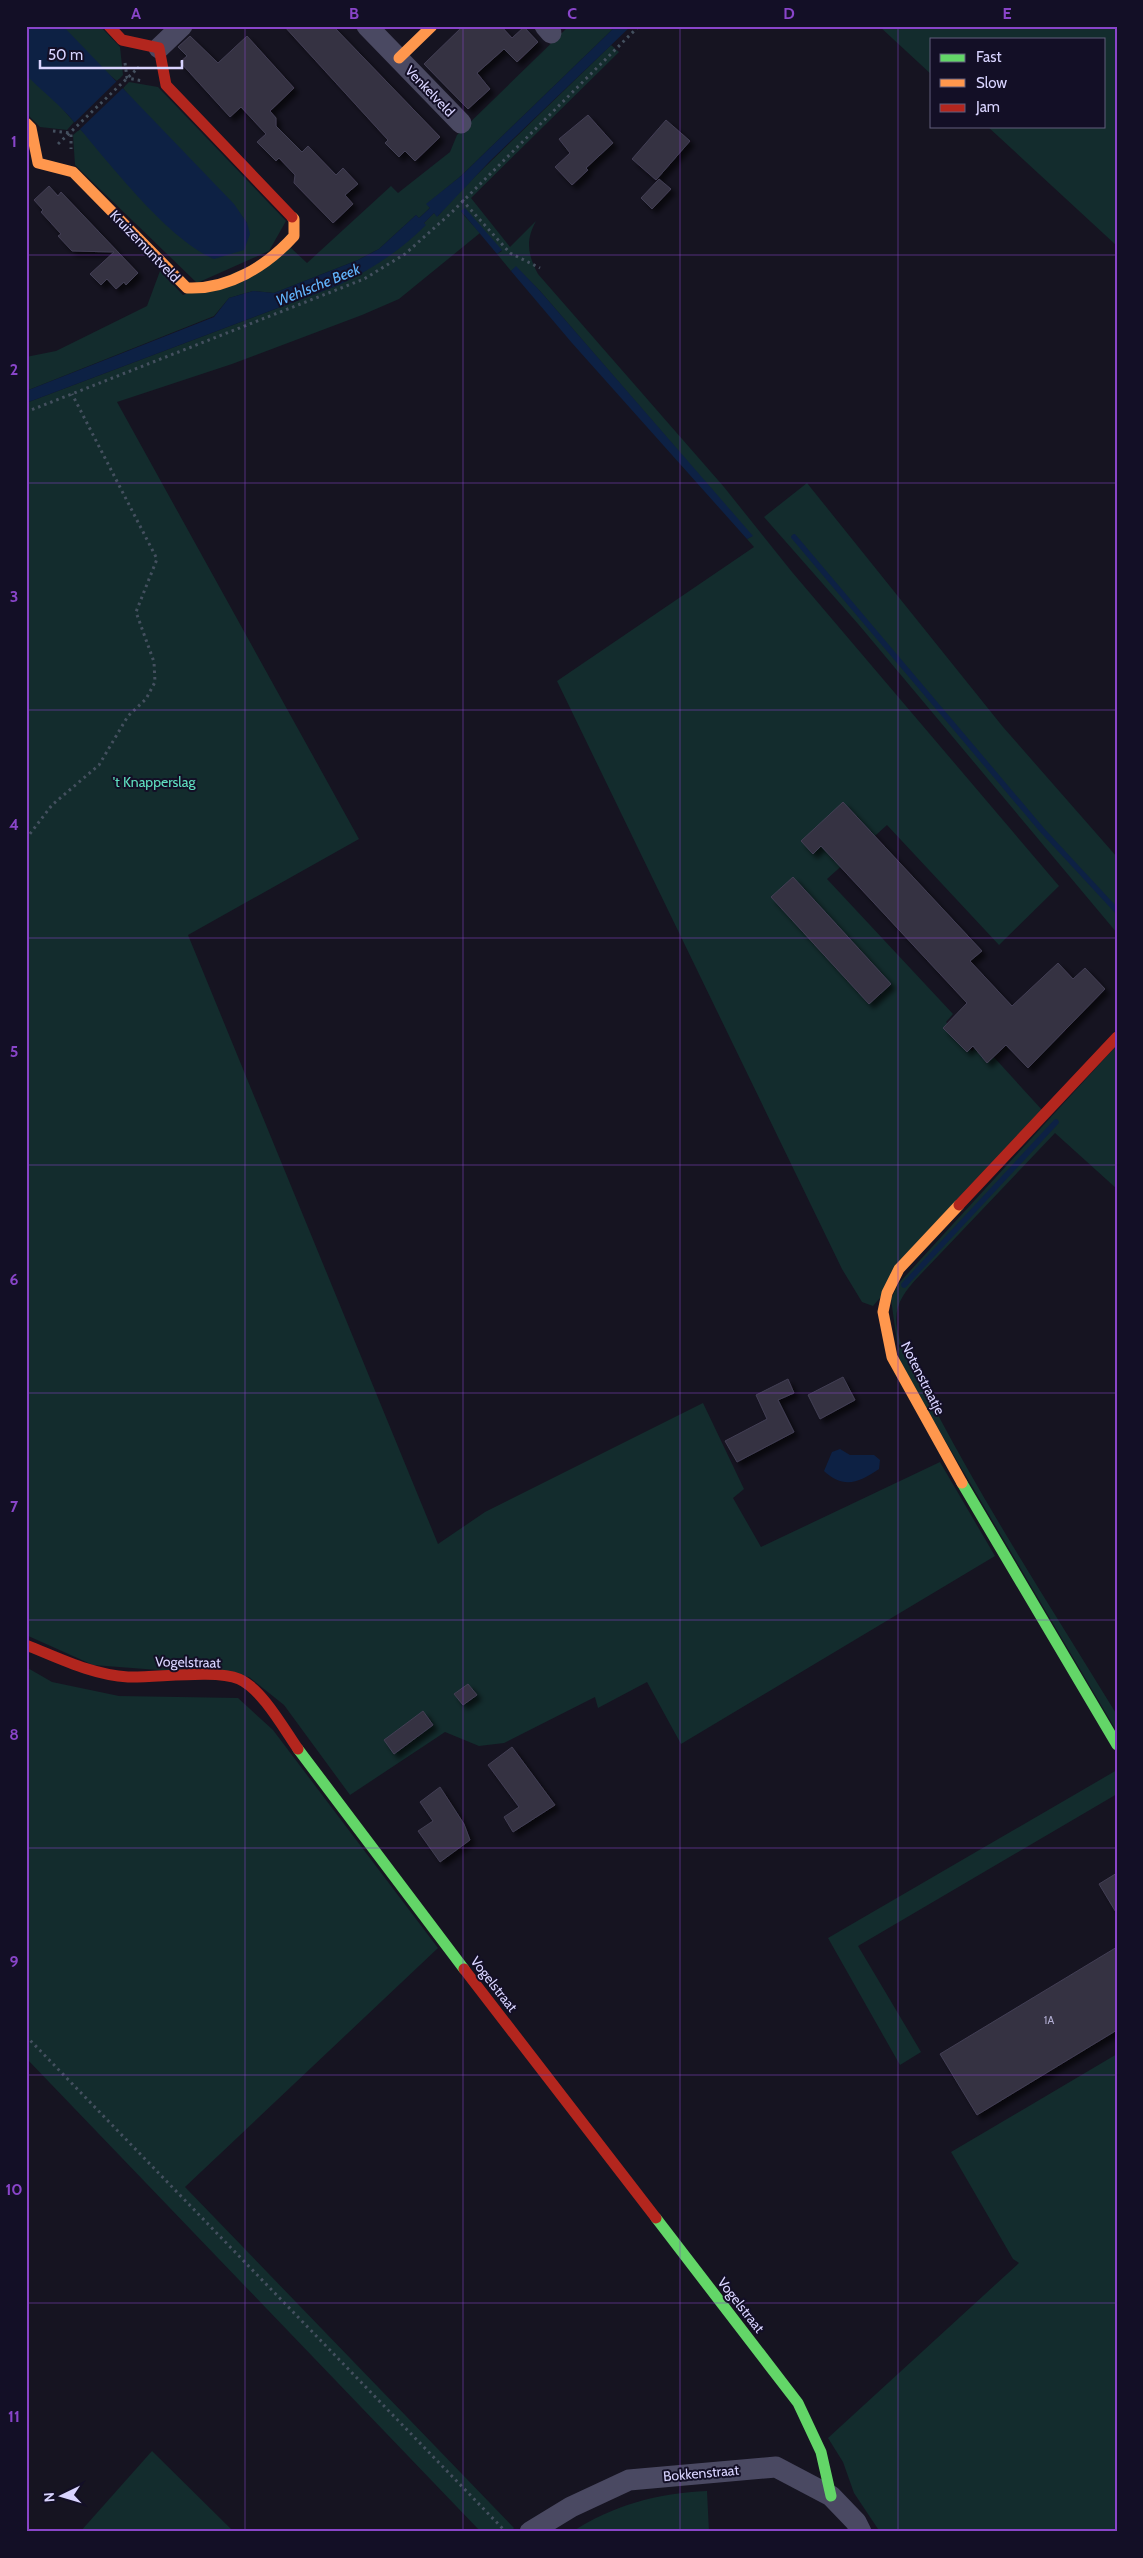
<svg xmlns="http://www.w3.org/2000/svg" width="1143" height="2558" font-family="Cabin,sans-serif">
<style>
.green{fill:#132c2d}
.water{fill:#0d2144}
.pier{fill:#161421}
.lines{fill:none;stroke-linecap:round;stroke-linejoin:round}
.stream{stroke:#0d2144;stroke-width:5.5}
.building{fill:#343243;stroke:#433f54;filter:url(#shadow)}
.path{stroke:#44505f;stroke-width:3;stroke-dasharray:2.5 4;stroke-linecap:butt}
.street{stroke:#4a4962;stroke-width:21}
.fast{stroke:#63d668;stroke-width:11}
.slow{stroke:#ff974d;stroke-width:11}
.jam{stroke:#b3261e;stroke-width:11}
.grid{fill:none;stroke:#8945c9;stroke-width:1;stroke-opacity:0.55}
.labels{text-anchor:middle;stroke-width:4;stroke-linejoin:round;paint-order:stroke}
.number-label{font-size:11px;fill:#b0acd0}
.street-label{font-size:14px;fill:#d9d4ff;stroke:#130f26}
.park-label{font-size:14px;fill:#5fe0c0;stroke:#130f26}
.water-label{font-size:15px;font-style:italic;fill:#62b6ff;stroke:#130f26}
.neatline{fill:none;stroke:#8945c9;stroke-width:2}
.grid-label{font-size:16px;text-anchor:middle;font-weight:bold;fill:#8945c9}
</style>
<defs>
<filter id="shadow"><feDropShadow dx="4.5" dy="4.5" stdDeviation="2.5" flood-color="#0009"/></filter>
</defs>
<rect width="100%" height="100%" fill="#161421"/>
<g class="green">
<polygon points="50,26 100,26 120,47 123,75 117,81"/>
<polygon points="569,26 616,26 461,176 427,204 430,208 419,218 416,215 379,249 358,260 274,293 253,291 229,298 214,316 26,391 26,357 56,351 147,306 160,271 183,295 291,248 307,263 391,186 398,193 450,152 457,135"/>
<polygon points="879,26 1117,26 1117,246 987,126 1104,126 1104,39 932,39 932,75"/>
<path d="M611 45 619 52 471 198 510 247 536 221C525 241 528 255 538 274L724 487 792 572 1059 886 999 945 887 825 827 879 953 1014 946 1022 972 1051 981 1043 1043 1111 873 1306 862 1302 842 1269 557 681 754 547 747 539 752 536 540 291 516 267 511 271 497 254 502 251 461 212 480 233 399 299 362 315 232 364 117 402 359 839 188 935 438 1544 485 1512 703 1403 744 1489 733 1498 761 1547 940 1462 995 1556 681 1744 647 1682 598 1708 595 1697 504 1743 479 1746 445 1732 350 1795 284 1705 249 1677 93 1665 26 1635V403L339 285 425 225 424 223 434 213 438 216 453 198Z"/>
<polygon points="26,67 74,122 67,130 40,127 26,113"/>
<polygon points="129,82 158,87 286,221 269,251 197,283 75,165 73,135 80,129 89,138 247,223 239,212 235,212 196,178 123,88"/>
<polygon points="807,483 1003,727 1117,857 1117,933 859,625 764,517"/>
<path d="M1117 1045V1189L1055 1133 919 1276C904 1292 893 1306 897 1329 903 1359 924 1388 938 1415 992 1517 1056 1615 1117 1715V1732L900 1364 891 1299 899 1283Z"/>
<polygon points="26,1667 52,1682 119,1696 238,1698 273,1730 438,1948 185,2187 514,2528 510,2532 481,2532 26,2058"/>
<polygon points="1117,1770 1117,1794 858,1946 921,2052 900,2065 828,1938"/>
<polygon points="1117,2054 1117,2532 880,2532 854,2493 843,2462 828,2438 1019,2263 1013,2259 951,2152"/>
<polygon points="152,2451 234,2532 80,2532"/>
<path d="M707 2491 709 2532H572C613 2505 658 2493 707 2491Z"/>
</g>
<g class="water">
<path d="M26 26H63L234 204 247 223 250 234 244 250 214 259C166 239 104 156 68 115 55 101 40 89 26 75Z"/>
<path d="M616 26H631L490 161 437 217 434 213 424 223 426 225C400 251 372 269 339 285L26 403V391L214 317 229 298 253 291 274 293 358 260 379 249 416 215 419 218 430 208 426 204 461 176Z"/>
<polygon points="465,208 502,250 497,254 461,211"/>
<polygon points="516,266 540,291 753,536 747,539 572,343 511,271"/>
<path d="M840 1449 850 1455H874L880 1460 879 1469C859 1483 843 1489 824 1471L832 1452Z"/>
</g>
<polygon class="pier" points="119,79 125,86 78,131 73,124"/>
<g class="lines">
<g class="stream">
<polyline points="794,537 1042,830 1117,911"/>
<polyline points="904,1285 1056,1122"/>
</g>
</g>
<g class="building">
<polygon points="284,26 333,26 440,137 415,161 405,151 399,157 385,143 388,140"/>
<polygon points="463,26 501,26 512,38 524,27 538,42 517,62 504,49 477,73 490,89 468,109 424,64"/>
<polygon points="190,36 218,63 247,36 294,88 270,111 276,118 276,126 302,152 308,146 336,175 343,168 358,184 345,195 353,204 333,223 294,183 295,175 279,158 276,161 257,142 266,134 241,107 230,117 180,62 187,56 178,47"/>
<polygon points="588,115 613,143 586,168 588,170 572,185 555,167 570,153 559,139"/>
<polygon points="666,120 690,141 656,180 632,159"/>
<polygon points="659,179 671,189 652,209 641,198"/>
<polygon points="49,186 58,196 61,192 138,273 126,285 124,282 116,289 107,279 101,285 90,274 114,252 72,251 58,236 61,234 41,212 43,210 34,200"/>
<polygon points="843,802 982,951 970,961 1012,1006 1058,963 1073,979 1085,968 1105,989 1028,1068 1006,1045 987,1063 973,1046 967,1052 943,1028 967,1003 821,846 813,854 801,841"/>
<polygon points="793,877 891,984 869,1004 771,897"/>
<polygon points="843,1377 855,1400 820,1419 808,1395"/>
<polygon points="788,1379 794,1393 778,1400 794,1432 737,1462 725,1441 767,1419 756,1395"/>
<polygon points="468,1684 477,1695 463,1705 454,1694"/>
<polygon points="423,1711 433,1725 394,1754 384,1740"/>
<polygon points="512,1747 555,1805 513,1832 504,1817 519,1807 488,1765"/>
<polygon points="440,1787 464,1824 470,1840 440,1862 418,1831 433,1821 420,1802"/>
<polygon points="1117,1873 1117,1914 1099,1884"/>
<polygon points="1117,1947 1117,2030 977,2115 940,2054"/>
</g>
<g class="lines">
<g class="path">
<polyline points="125,63 127,78 143,81"/>
<polyline points="53,131 71,133 71,149"/>
<polyline points="58,144 139,67"/>
<polyline points="462,200 510,253 540,268"/>
<polyline points="26,412 364,279 405,254 451,213 639,26"/>
<polyline points="26,839 52,805 99,765 128,716 146,699 155,682 154,662 136,612 157,559 72,394"/>
<polyline points="26,2036 506,2532"/>
</g>
<g class="street">
<polyline points="367,26 461,123"/>
<polyline points="545,26 551,33"/>
<polyline points="159,48 182,26"/>
<polyline points="530,2532 571,2507 629,2480 776,2467 831,2496 856,2522 861,2532"/>
</g>
<g class="fast">
<polyline points="962,1483 1117,1745"/>
<polyline points="298,1749 464,1969"/>
<polyline points="656,2218 798,2403 821,2452 831,2496"/>
</g>
<g class="slow">
<polyline points="399,58 432,26"/>
<path d="M26 123 31 128 38 163 73 172 187 288C228 290 267 266 294 236V219L292 217"/>
<polyline points="959,1205 899,1269 887,1293 883,1312 892,1357 962,1483"/>
</g>
<g class="jam">
<polyline points="109,26 122,40 159,48 166,85 292,217"/>
<polyline points="959,1205 1117,1037"/>
<path d="M26 1645C59 1658 92 1675 128 1677 156 1678 216 1669 239 1679 262 1689 284 1729 298 1749"/>
<polyline points="464,1969 656,2218"/>
</g>
</g>
<path class="grid" d="M245 26V2532M463 26V2532M680 26V2532M898 26V2532M26 255H1117M26 483H1117M26 710H1117M26 938H1117M26 1165H1117M26 1393H1117M26 1620H1117M26 1848H1117M26 2075H1117M26 2303H1117"/>
<g class="labels">
<g class="number-label">
<text x="1049" y="2024">1A</text>
</g>
<g class="street-label">
<text transform="translate(430 91) rotate(46)" y="5">Venkelveld</text>
<text transform="translate(145 246) rotate(46)" y="5">Kruizemuntveld</text>
<text transform="translate(923 1378) rotate(63)" y="5">Notenstraatje</text>
<text transform="translate(188 1662) rotate(1)" y="5">Vogelstraat</text>
<text transform="translate(494 1984) rotate(52)" y="5">Vogelstraat</text>
<text transform="translate(741 2305) rotate(52)" y="5">Vogelstraat</text>
<text transform="translate(701 2473) rotate(-5)" y="5">Bokkenstraat</text>
</g>
<g class="park-label">
<text x="154" y="787">'t Knapperslag</text>
</g>
<g class="water-label">
<text transform="translate(318 285) rotate(-22)" y="5">Wehlsche Beek</text>
</g>
</g>
<rect width="1143" height="2558" fill="none" stroke="#130f26" stroke-width="55"/>
<rect x="930" y="38" width="175" height="90" fill="#130f26" stroke="#625e7d"/>
<rect x="940" y="54" width="25" height="8" fill="#63d668" stroke="#625e7d"/>
<text x="976" y="62" font-size="15" fill="#d9d4ff">Fast</text>
<rect x="940" y="79" width="25" height="8" fill="#ff974d" stroke="#625e7d"/>
<text x="976" y="88" font-size="15" fill="#d9d4ff">Slow</text>
<rect x="940" y="104" width="25" height="8" fill="#b3261e" stroke="#625e7d"/>
<text x="976" y="112" font-size="15" fill="#d9d4ff">Jam</text>
<g transform="translate(62 2496) rotate(265)" stroke="#130f26" stroke-width="4" paint-order="stroke">
<path d="M0-4L9 19L0 12L-9 19Z" fill="#d9d4ff"/>
<text y="-8" font-size="14" font-weight="bold" text-anchor="middle" fill="#d9d4ff">N</text>
</g>
<path d="M40 60v8h142v-8" fill="none" stroke="#d9d4ff" stroke-width="2.5"/>
<text x="48" y="60" font-size="15" fill="#d9d4ff" stroke="#130f26" stroke-width="4" paint-order="stroke">50 m</text>
<rect x="28" y="28" width="1088" height="2502" class="neatline"/>
<g class="grid-label">
<text x="136" y="19">A</text>
<text x="354" y="19">B</text>
<text x="572" y="19">C</text>
<text x="789" y="19">D</text>
<text x="1007" y="19">E</text>
<text x="14" y="147">1</text>
<text x="14" y="375">2</text>
<text x="14" y="602">3</text>
<text x="14" y="830">4</text>
<text x="14" y="1057">5</text>
<text x="14" y="1285">6</text>
<text x="14" y="1512">7</text>
<text x="14" y="1740">8</text>
<text x="14" y="1967">9</text>
<text x="14" y="2195">10</text>
<text x="14" y="2422">11</text>
</g>
</svg>
